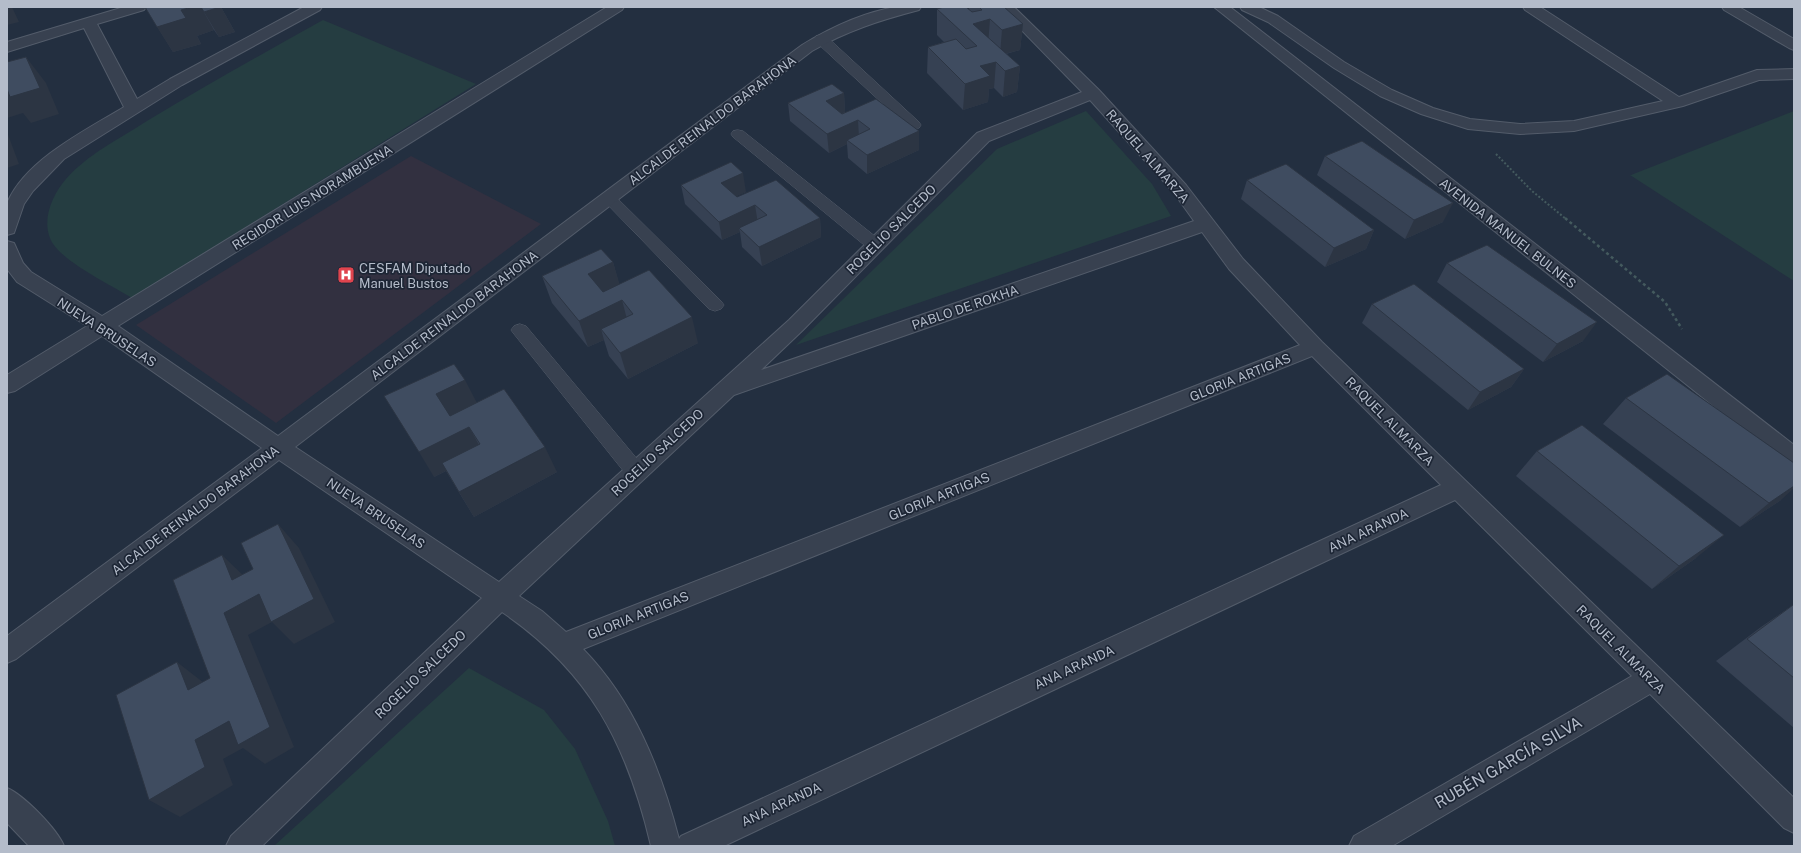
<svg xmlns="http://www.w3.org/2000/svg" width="1801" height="853" font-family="'Public Sans',sans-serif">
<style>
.medical{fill:#323040}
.green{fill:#253d41}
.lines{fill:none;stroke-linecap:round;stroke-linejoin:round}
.service-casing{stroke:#535c6a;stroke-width:1}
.minor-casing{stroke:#535c6a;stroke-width:2}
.tertiary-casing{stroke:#535c6a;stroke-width:2}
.path-far1{stroke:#445a5e;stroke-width:2;stroke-dasharray:2 2;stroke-linecap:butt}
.path{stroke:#445a5e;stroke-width:2.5;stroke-dasharray:3 3;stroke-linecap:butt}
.service{fill:#384150;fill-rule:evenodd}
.minor{fill:#384150;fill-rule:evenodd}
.tertiary{fill:#384150;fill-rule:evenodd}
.wall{fill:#364153}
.shaded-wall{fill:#2c3543}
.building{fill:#3f4c60;stroke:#2c3543}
.labels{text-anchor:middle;stroke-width:3.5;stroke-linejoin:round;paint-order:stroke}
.street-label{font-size:13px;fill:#b4bcca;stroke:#1d2635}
.poi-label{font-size:13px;fill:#b4bcca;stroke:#1d2635;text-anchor:start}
.near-street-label{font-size:16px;fill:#b4bcca;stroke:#1d2635}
</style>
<rect width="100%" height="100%" fill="#232f40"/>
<polygon class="medical" points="411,156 541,224 276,423 136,325"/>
<g class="green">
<path d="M323 20 476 84 132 298C111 285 58 260 50 238 42 218 53 194 66 179 88 154 119 139 147 121 205 86 264 53 323 20Z"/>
<polygon points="1086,111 1152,184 1171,216 796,345 997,149"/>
<polygon points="1794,111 1794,281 1630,175 1631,175"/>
<polygon points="469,668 544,710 575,749 608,821 615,846 274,846"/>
</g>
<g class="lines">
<g class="service-casing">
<g id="service">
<polygon points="821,35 826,36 919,122 921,125 919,128 909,128 816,42 815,39 816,36"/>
<polygon points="738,130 743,131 881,241 883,245 881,249 875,250 869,249 733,137 731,134 733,131"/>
<polygon points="609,193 614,195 721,301 724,305 721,309 715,311 709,309 604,201 601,198 604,195"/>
<polygon points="520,324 526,326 643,466 646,472 643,478 636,480 629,478 514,334 511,330 514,326"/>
</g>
</g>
<g class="minor-casing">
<g id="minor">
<path d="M124 7H146L144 10 97 24 137 99 170 79 304 7H322L320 10 182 85 64 159 33 191 24 204 14 233 7 235C7 227 5 208 8 201 27 159 86 130 124 107L84 28 7 52V42Z"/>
<path d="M607 7H624L622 10 118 326 278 436 802 45C830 28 864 12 896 7 904 6 913 7 921 7L919 10C881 20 846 31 812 51L295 447 499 582 789 320 977 133 1082 92 999 7H1014L1099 90 1186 185 1243 259 1322 342 1794 798V833L1784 828 1650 694 1392 846H1349L1354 836 1632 676 1455 500 724 846H651C627 744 590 672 502 612L262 846H226L231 836 482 598 279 460 16 659 7 663V636L262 448 102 336 15 391 7 393V375L87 326 17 282 7 269V241L14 243 23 263 31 272 102 316ZM1090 100 1174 193 1194 221 761 370 803 330 989 141ZM1202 232 1229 269 1300 345 566 632 542 611 519 596 734 395ZM1312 356 1441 485 681 836 679 839C661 770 634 701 583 649Z"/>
<polygon points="1240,7 1259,7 1278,16 1344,62 1392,90 1433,108 1470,119 1520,124 1574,121 1663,101 1525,10 1523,7 1540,7 1679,97 1757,70 1794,69 1794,79 1759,80 1683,106 1574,131 1520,134 1468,129 1421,114 1380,96 1334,68 1268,22 1242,10"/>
<polygon points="1722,7 1739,7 1794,39 1794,50 1789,48 1724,10"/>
<path d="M7 788C24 795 57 829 64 846H29L7 823Z"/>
</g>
</g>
<g class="tertiary-casing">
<polygon id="tertiary" points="1214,7 1230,7 1794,445 1794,467 1786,464"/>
</g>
<polyline class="path-far1" points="1496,154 1532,191 1566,219"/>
<polyline class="path" points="1565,218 1665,302 1682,329"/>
<use href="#service" class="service"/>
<use href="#minor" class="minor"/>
<use href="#tertiary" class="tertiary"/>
</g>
<g class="wall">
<polygon points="145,7 221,7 235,32 219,37 214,30 197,36 201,44 173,52"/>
<polygon points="969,7 1004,7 1023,24 1020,50 1006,54 1020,66 1017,92 1003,97 994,88 989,89 988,102 963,110 927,73 928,47 944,42 937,35 937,9 969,10"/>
<polygon points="844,93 845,112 919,131 919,150 867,174 848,158 847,144 829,153 790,121 788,103"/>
<polygon points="1325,156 1443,222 1405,239 1317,175"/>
<polygon points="1247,180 1374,230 1366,249 1325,267 1241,199"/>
<polygon points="681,185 746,192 736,196 737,197 820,218 821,237 762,266 742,247 740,232 722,240 685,204"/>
<polygon points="613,262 619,284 698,343 628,379 609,356 604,340 588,347 552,303 542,276"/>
<polygon points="1447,263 1583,341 1543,362 1437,282"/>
<polygon points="1372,304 1524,369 1511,387 1468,410 1362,323"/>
<polygon points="1626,398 1781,500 1740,527 1603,424"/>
<polygon points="477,403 557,472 474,517 446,471 434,477"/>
<polygon points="1537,451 1696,558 1652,589 1516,476"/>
<polygon points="1793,605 1794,606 1794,728 1716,661 1761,627"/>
</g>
<g class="shaded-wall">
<polygon points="7,7 12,7 19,22 7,25"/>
<polygon points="192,7 201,7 214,30 197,36 201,44 173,52 157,27 181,10"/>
<polygon points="220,7 221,7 235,32 219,37 204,12"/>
<polygon points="990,19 988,45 973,24"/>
<polygon points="1023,24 1020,50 1000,55 1002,30"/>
<polygon points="26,57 46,83 59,114 31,123 23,113 7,118 7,87"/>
<polygon points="996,62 994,88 989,89 988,102 963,110 965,84 980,66"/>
<polygon points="1020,66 1017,92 1003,97 1005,71"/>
<polygon points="844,93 845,112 827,120 826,101"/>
<polygon points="858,120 859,138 847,140 847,144 829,153 827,134"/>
<polygon points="919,131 919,150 867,174 867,155"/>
<polygon points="7,132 19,164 7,168"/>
<polygon points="743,173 746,192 724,202 721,183"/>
<polygon points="1453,203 1443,222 1405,239 1414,220"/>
<polygon points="755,205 758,224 739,228 740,232 722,240 719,222"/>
<polygon points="820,218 821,237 762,266 759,247"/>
<polygon points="1374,230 1366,249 1325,267 1334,248"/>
<polygon points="613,262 621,289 596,300 588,274"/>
<polygon points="622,300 629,327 601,329 604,340 588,347 579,321"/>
<polygon points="692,317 698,343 628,379 620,353"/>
<polygon points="1597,322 1583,341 1543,362 1557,344"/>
<polygon points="1524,369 1511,387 1468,410 1480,392"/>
<polygon points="465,380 478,405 450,419 436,394"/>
<polygon points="469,427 483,452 434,477 419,452"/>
<polygon points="545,447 557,472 474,517 459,492"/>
<polygon points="1794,486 1794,488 1781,500 1740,527 1769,503"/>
<polygon points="278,524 299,548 335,622 294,644 272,622 248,635 294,747 265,764 243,748 223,759 233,785 180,817 149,800 195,740 229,721 224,613 232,580 222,555 246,578 259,594"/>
<polygon points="1724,535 1696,558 1652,589 1679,566"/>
<polygon points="177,662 204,683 188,690"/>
</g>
<g class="building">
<polygon points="145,7 192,7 181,10 186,18 157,27"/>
<polygon points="201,7 220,7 204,12"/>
<polygon points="944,7 966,7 972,12 982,10 979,7 1004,7 1023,24 1002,30 990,19 973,24 1020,66 1005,71 996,62 980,66 990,76 965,84 928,47 956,39 966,49 977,46 937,9"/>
<polygon points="26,57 40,88 10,97 7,89 7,62"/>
<polygon points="832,84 844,93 826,101 842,114 876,99 919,131 867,155 847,140 870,129 858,120 827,134 788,103"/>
<polygon points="1362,141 1453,203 1414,220 1325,156"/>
<polygon points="731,162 743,173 721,183 737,197 776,180 820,218 759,247 739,228 767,215 755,205 719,222 681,185"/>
<polygon points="1286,164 1374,230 1334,248 1247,180"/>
<polygon points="1487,245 1597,322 1557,344 1447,263"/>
<polygon points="601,249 613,262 588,274 603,292 649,270 692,317 620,353 601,329 633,314 622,300 579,321 542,276"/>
<polygon points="1414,284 1524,369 1480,392 1372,304"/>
<polygon points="454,364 465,380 436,394 450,416 504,389 545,447 459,492 442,463 480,444 469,427 419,452 384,396"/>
<polygon points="1667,374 1794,463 1794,486 1769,503 1626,398"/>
<polygon points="1582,425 1724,535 1679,566 1537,451"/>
<polygon points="278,524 314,599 271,622 259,594 224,613 270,727 238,745 229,721 195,740 205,767 149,800 116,695 177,662 188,690 210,678 173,580 222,555 232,580 253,569 241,543"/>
<polygon points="1793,605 1794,606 1794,678 1747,639"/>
</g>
<defs>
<g id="hospital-square" transform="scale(0.9)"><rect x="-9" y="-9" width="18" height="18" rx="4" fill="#e0444e" stroke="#1d2635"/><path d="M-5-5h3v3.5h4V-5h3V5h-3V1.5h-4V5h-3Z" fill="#fff"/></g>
</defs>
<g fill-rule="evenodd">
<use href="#hospital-square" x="346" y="275"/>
</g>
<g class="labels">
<g class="street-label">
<text transform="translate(712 120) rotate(-37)" y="5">ALCALDE REINALDO BARAHONA</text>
<text transform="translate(1148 156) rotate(49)" y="5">RAQUEL ALMARZA</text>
<text transform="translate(312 197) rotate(-32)" y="5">REGIDOR LUIS NORAMBUENA</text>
<text transform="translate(891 229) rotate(-45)" y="5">ROGELIO SALCEDO</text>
<text transform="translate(1508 233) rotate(38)" y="5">AVENIDA MANUEL BULNES</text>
<text transform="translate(965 307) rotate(-19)" y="5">PABLO DE ROKHA</text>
<text transform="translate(454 315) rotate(-37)" y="5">ALCALDE REINALDO BARAHONA</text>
<text transform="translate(107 332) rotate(33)" y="5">NUEVA BRUSELAS</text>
<text transform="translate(1240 377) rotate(-22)" y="5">GLORIA ARTIGAS</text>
<text transform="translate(1390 421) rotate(45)" y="5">RAQUEL ALMARZA</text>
<text transform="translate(657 452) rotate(-43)" y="5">ROGELIO SALCEDO</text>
<text transform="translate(939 496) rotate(-22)" y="5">GLORIA ARTIGAS</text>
<text transform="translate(195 510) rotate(-37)" y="5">ALCALDE REINALDO BARAHONA</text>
<text transform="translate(376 513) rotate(34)" y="5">NUEVA BRUSELAS</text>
<text transform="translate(1368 530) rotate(-25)" y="5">ANA ARANDA</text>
<text transform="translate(638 615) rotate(-22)" y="5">GLORIA ARTIGAS</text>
<text transform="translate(1621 649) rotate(45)" y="5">RAQUEL ALMARZA</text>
<text transform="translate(1074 667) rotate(-25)" y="5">ANA ARANDA</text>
<text transform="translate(420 674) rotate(-44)" y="5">ROGELIO SALCEDO</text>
<text transform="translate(781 804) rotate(-25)" y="5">ANA ARANDA</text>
</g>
<g class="poi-label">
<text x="359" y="273">CESFAM Diputado<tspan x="359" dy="15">Manuel Bustos</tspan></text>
</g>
<g class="near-street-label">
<text transform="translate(1508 762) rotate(-30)" y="6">RUBÉN GARCÍA SILVA</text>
</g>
</g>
<rect width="1801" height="853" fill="none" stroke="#b4bcca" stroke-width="16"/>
</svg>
